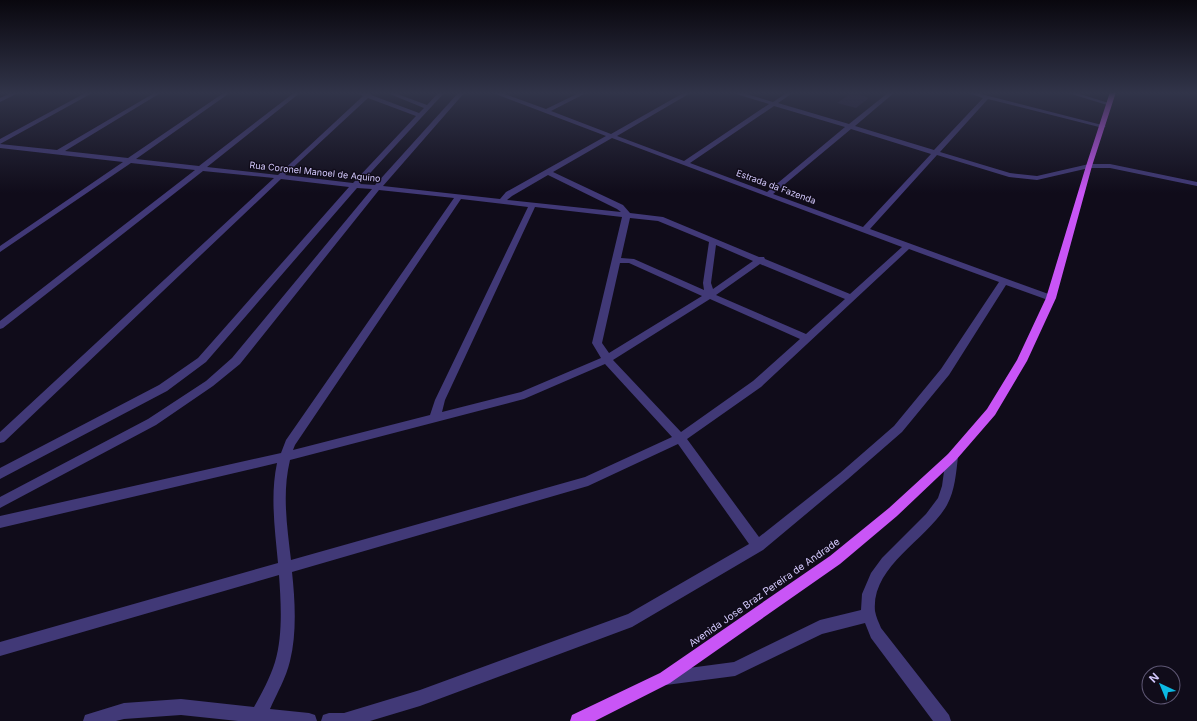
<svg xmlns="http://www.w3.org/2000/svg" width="1197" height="721" font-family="Inter,sans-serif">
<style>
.building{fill:#23193a}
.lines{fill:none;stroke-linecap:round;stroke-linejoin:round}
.minor{fill:#413977;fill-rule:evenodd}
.major{fill:#c955f6;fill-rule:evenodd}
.labels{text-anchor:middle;stroke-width:3;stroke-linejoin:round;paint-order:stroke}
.far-street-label{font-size:9px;fill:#d3c8fc;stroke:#100c1a}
.street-label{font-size:10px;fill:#d3c8fc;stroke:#100c1a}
</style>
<rect width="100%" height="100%" fill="#100c1a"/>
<polygon class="building" points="853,92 869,98 856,108 837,103"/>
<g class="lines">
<g class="minor">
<polygon points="13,92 20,92 0,102 0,98"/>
<polygon points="87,92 94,92 0,144 0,139"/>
<path d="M156 92H162L65 151 128 158 225 92H231L136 159 199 166 295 92H301L207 167 278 175 363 96 355 92 370 93 371 95 419 113 424 108 385 92H392L427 105 439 92H445L360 184 375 185 459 92H465L383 186 500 199 506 192 606 136 493 93 492 92H499L546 109 581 92H588L551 111 611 134 685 92H692L617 136 684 161 769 104 733 93 732 92H740L773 102 788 92H794L778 103 849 124 889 92H895L855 126 934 150 983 98 965 92H973L1106 126 1103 128 988 99 940 152 1010 173 1037 176 1089 164H1110L1197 182V186L1110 168H1089L1037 180 1009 177 937 155 870 229 1054 296 1056 298 1051 301 1048 300 1006 285 949 375 902 432 848 479 763 550 632 627 420 706 370 721H321L323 715 329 713H344L420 690 628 614 749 544 678 444 588 486 292 572C295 600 297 633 290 661 286 678 277 693 270 709L309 713 315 715 317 721H238L181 715 124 719 116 721H83L85 715 124 703 181 699 254 707C262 693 270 678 275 662 283 635 281 603 279 575L0 656V642L278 563C275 530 270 496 277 463L0 528V516L281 453 286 440 454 198 379 190 240 364 213 386 156 425 0 508V497L148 419 206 381 232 358 372 189 357 188 206 362 167 391 0 479V468L159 385 198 358 349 187 281 179 4 442 0 443V432L274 178 203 171 3 328 0 329V321L195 170 131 163 0 252V246L123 162 0 148V144L57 150ZM368 98 416 116 353 183 285 175ZM774 106 845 127 767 192 690 163ZM851 129 931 154 863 227 773 194ZM612 138 902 247 850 294 765 259 764 257H759L663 217 630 213 623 205 553 172ZM548 175 617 209 621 212 507 200 512 196ZM461 199 528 207 435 400 430 415 293 450 295 445ZM535 207 622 217 592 343 601 358 521 392 442 412 445 400ZM630 218 658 221 709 242 703 283 704 290 634 259 621 258ZM716 245 753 261 713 289 711 283ZM909 249 999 282 941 369 894 426 840 473 759 537 687 439 761 387ZM620 263H629L702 296 609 353 602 343ZM760 264 845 299 806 334 716 295ZM710 299 800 339 753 381 681 432 613 360ZM605 364 672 437 585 477 291 560C287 526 282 493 290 460L524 399Z"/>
<polygon points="1065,92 1073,92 1112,104 1107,105"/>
<path d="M952 452 956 454 958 457C956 473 955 490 947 505 927 540 871 566 875 611 876 617 879 623 881 628L949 715 951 721H933L871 638 865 623 822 634 735 676 666 685 661 683 659 678 661 673 666 671 734 662 820 620 861 610 862 594 871 573 882 558 926 514 938 498 942 486 946 457 948 454Z"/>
</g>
<polygon class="major" points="1110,92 1116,92 1092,166 1056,298 1027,361 995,415 956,460 897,516 840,564 670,683 595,721 570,721 572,715 660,673 830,556 889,508 948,454 987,409 1017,360 1046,298 1086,166"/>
</g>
<linearGradient id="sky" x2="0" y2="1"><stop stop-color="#09070e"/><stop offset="0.48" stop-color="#313449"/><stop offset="1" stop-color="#313449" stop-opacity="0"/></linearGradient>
<rect width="1197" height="193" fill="url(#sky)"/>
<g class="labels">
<g class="far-street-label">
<text transform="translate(315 172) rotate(6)" y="3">Rua Coronel Manoel de Aquino</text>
<text transform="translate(776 187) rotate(20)" y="3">Estrada da Fazenda</text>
</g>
<g class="street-label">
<text transform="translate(764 592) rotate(-35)" y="4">Avenida Jose Braz Pereira de Andrade</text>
</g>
</g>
<g transform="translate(1161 685) rotate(316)"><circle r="19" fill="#100c1a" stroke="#5e5774"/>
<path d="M0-3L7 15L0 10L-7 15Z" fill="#0cbae4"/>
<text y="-6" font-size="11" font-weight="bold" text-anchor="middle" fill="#d3c8fc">N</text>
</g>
</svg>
